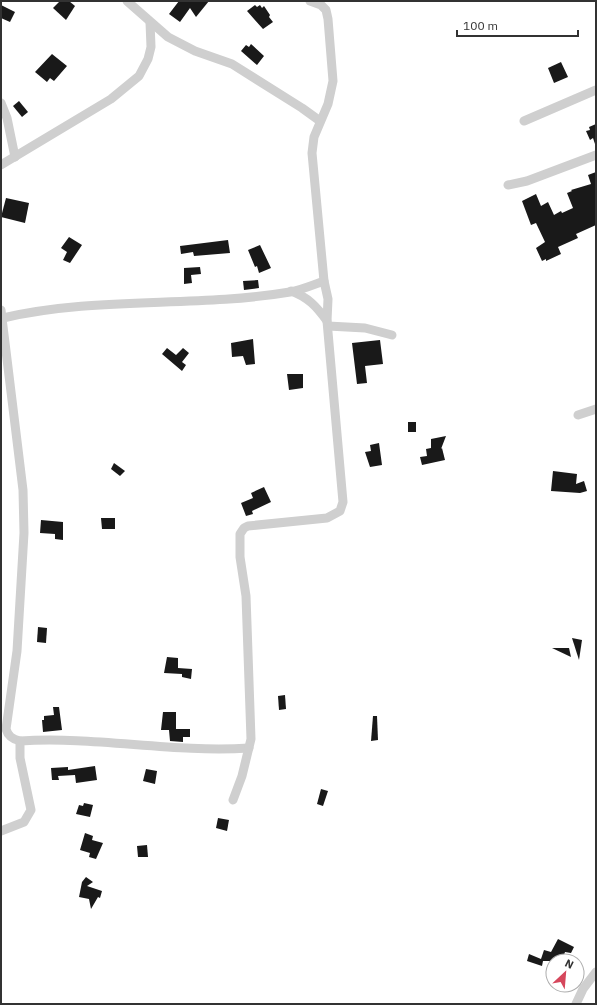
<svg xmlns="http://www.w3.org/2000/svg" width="597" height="1005" font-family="'IBM Plex Sans',sans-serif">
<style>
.building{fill:#191919}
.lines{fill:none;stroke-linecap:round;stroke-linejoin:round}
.minor{stroke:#cfcfcf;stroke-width:9}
</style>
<rect width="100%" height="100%" fill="#fff"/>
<g class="building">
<polygon points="60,1 69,1 75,6 66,20 53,8"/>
<polygon points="179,1 209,1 196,17 190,8 180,22 169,14"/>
<polygon points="1,5 15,12 10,22 1,18"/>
<polygon points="255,5 257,7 260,5 262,8 264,6 270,15 269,17 273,22 263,29 247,11"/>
<polygon points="251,44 264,56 257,65 241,51 246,45 249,47"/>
<polygon points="52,54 67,66 54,81 50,78 47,82 35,72"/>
<polygon points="561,62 568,77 554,83 548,68"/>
<polygon points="19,101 28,112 22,117 13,106"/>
<polygon points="596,124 596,144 595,144 593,138 590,140 586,131 590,130 589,127"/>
<polygon points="596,172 596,225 576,234 578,238 558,247 561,254 546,261 546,259 542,261 536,248 545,242 536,223 531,225 522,201 536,194 541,206 548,202 554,215 561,211 562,213 573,208 567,193 572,191 571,190 591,184 588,175"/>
<polygon points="6,198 29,203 25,223 1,217"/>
<polygon points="69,237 82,245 70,263 63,260 67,252 61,248"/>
<polygon points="228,240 230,253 194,256 193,252 181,254 180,246"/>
<polygon points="260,245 271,268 259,273 257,266 255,267 248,250"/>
<polygon points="200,267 201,274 191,275 192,283 184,284 184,268"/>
<polygon points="258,280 259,288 244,290 243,281"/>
<polygon points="253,339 255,364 246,365 243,356 232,357 231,343"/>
<polygon points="380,340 383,364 365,366 367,383 357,384 352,343"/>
<polygon points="167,348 176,355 183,348 189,353 182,362 186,365 182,371 162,354"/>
<polygon points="287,374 303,374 303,388 289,390"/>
<rect x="408" y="422" width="8" height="10"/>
<polygon points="446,436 441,449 442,448 445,460 422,465 420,457 427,456 426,449 431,448 431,439"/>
<polygon points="379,443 382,465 370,467 365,452 371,451 370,445"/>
<polygon points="114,463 125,471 120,476 111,469"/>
<polygon points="553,471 577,474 576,484 584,481 587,491 580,493 551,491"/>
<polygon points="264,487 271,502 252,511 253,514 246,516 241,503 253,498 251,493"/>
<polygon points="101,518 115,518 115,529 102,529"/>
<polygon points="41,520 63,522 63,540 55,539 55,534 40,533"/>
<polygon points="38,627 47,628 46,643 37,642"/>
<polygon points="572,638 582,640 579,660"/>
<polygon points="552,648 569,648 571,657"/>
<polygon points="167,657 178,658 178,668 192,669 191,679 182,677 182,674 164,673"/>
<polygon points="285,695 286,709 279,710 278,696"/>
<polygon points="53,707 59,707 62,730 43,732 42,720 44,720 44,716 54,715"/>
<polygon points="163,712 176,712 176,729 190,729 190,737 183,737 183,742 170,741 169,730 161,730"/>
<polygon points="373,716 377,716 378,740 371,741"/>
<polygon points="95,766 97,780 76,783 75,775 58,776 59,780 52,780 51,768 68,767 68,770"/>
<polygon points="146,769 157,771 155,784 143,781"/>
<polygon points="321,789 328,791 323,806 317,804"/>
<polygon points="84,803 93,805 90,817 76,814 79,805 83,806"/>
<polygon points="218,818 229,820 227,831 216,828"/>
<polygon points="85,833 93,836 92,840 103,843 96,859 89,857 90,853 80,850"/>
<polygon points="147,845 148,857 138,857 137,846"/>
<polygon points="86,877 93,882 87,886 102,891 100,898 98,897 91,909 89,899 79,897 82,882"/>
<polygon points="558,939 574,947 571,953 565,952 562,961 543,961 542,966 527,961 529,954 541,959 544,950 551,952"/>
</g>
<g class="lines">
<g class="minor">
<polyline points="127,1 168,37 195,51 232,64 302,108 320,121"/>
<polyline points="1,103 7,118 15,157"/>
<polyline points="524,121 596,90"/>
<polyline points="1,165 111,99 139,76 148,59 151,47 150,22"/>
<polyline points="508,185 527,181 596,155"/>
<path d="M291 291C308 297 317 307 327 321"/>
<path d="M1 310 23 490 24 533 17 651 6 729C8 736 12 739 20 741 96 736 172 753 249 748"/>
<path d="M3 318C97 296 195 308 290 292 301 290 313 285 324 281"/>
<polyline points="328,326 365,328 392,335"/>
<polyline points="578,415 596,409"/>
<polyline points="233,800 242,776 251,739 246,596 240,557 240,534 244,528 248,526 327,518 340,511 343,502 327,321 328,299 324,281 312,153 314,137 328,104 333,81 328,19 326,10 321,5 310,1"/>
<polyline points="1,831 24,822 31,810 20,758 20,741"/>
<polyline points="576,1004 583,989 596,972"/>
</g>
</g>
<rect width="597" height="1005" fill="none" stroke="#323232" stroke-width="4"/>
<g transform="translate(565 973) rotate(26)"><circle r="19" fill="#ffffff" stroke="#adadad"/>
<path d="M0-3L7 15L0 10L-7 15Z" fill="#d6475c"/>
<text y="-6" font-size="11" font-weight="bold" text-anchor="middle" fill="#323232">N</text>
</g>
<path d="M457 30v6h121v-6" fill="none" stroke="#323232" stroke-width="2"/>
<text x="463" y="30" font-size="12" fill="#323232" stroke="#ffffff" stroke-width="3" paint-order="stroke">100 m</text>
</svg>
